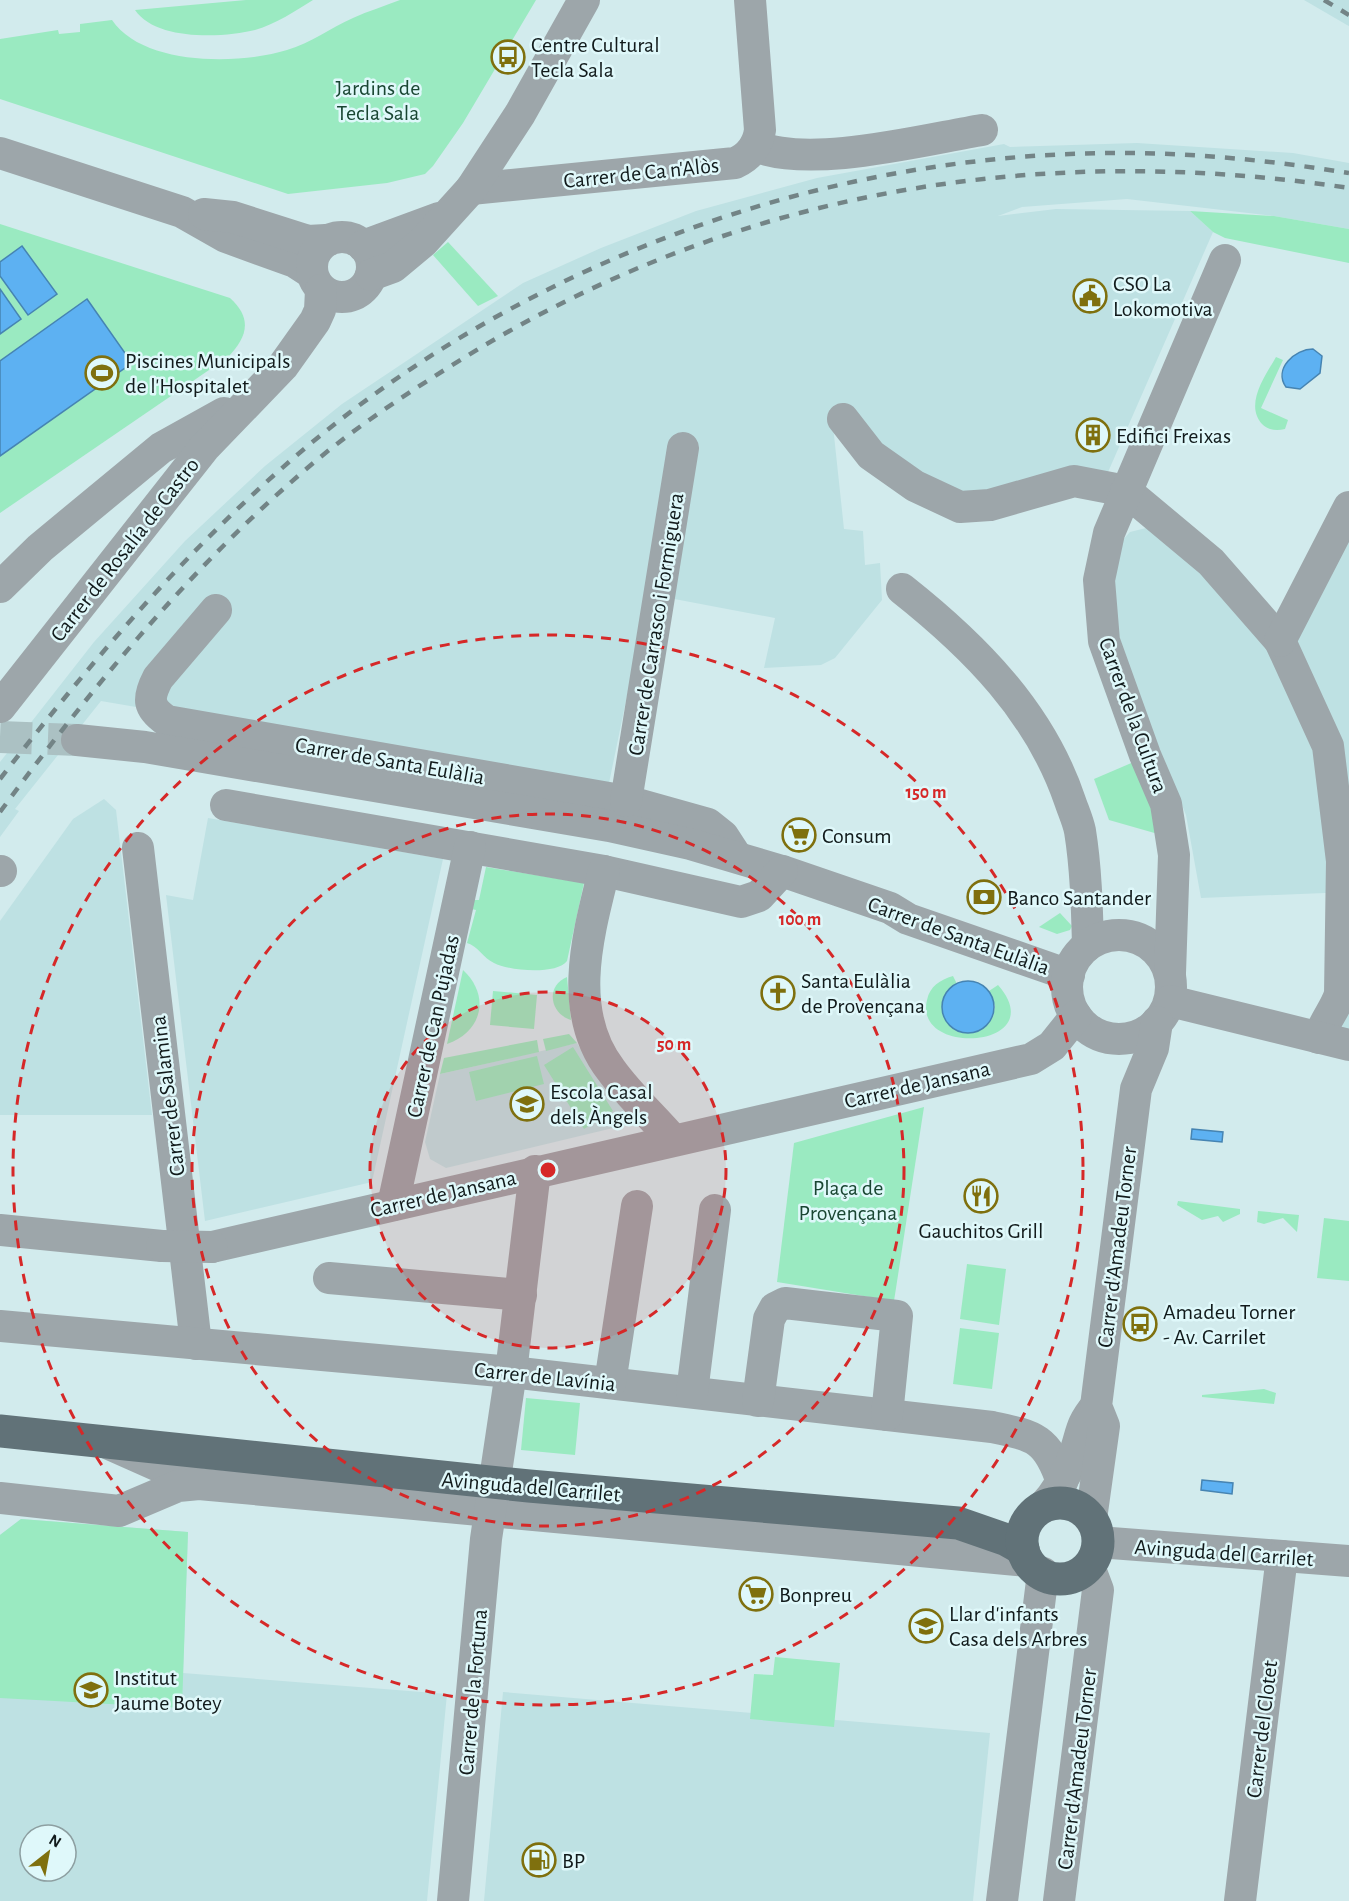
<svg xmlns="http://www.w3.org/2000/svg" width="1349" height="1901" font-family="'Alegreya Sans',sans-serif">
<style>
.built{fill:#bee1e3;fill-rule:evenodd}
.green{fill:#9aeac1}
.water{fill:#5db1f2;stroke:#4684b2;stroke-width:1.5}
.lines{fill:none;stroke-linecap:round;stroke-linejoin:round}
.minor-tunnel{stroke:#abc1c3;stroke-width:32;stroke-dasharray:32 16;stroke-linecap:butt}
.minor{stroke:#9da6aa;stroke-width:32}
.major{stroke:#617278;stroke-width:33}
.rail{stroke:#738486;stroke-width:4.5;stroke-dasharray:10 10;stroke-linecap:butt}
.minor-bridge{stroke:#9da6aa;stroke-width:32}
.ring{fill:none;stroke:#d62828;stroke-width:3;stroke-dasharray:10 8}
.labels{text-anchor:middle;stroke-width:5;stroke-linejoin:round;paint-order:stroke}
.poi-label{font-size:22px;fill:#111a1b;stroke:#dff8fa;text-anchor:start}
.park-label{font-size:22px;fill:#194632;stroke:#dff8fa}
.street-label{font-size:22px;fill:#111a1b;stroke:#dff8fa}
.centre{fill:#d62828;stroke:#dff8fa;stroke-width:3}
.ring-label{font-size:18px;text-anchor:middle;font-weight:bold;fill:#d62828;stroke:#dff8fa;stroke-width:5;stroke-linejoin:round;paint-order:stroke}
</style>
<rect width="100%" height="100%" fill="#d2ebed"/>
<g class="built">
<polygon points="1304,0 1349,0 1349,26 1347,25"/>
<polygon points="1137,143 1293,153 1349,163 1349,229 1274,216 1127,199 1022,207 998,216 1056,209 1190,211 1213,232 1105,479 962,499 833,426 844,529 863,531 865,565 880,563 882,600 835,658 821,665 764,668 775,618 648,594 608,788 101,701 15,809 19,811 0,837 0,762 94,642 185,541 265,466 342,404 523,283 601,248 696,211 817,178 1004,144 1010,147"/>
<polygon points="1146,528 1161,532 1270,638 1349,540 1349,1030 1342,1028 1347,1000 1349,892 1201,898 1186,815 1127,668 1106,584 1119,544 1130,532"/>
<polygon points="104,799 116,810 152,1115 0,1115 0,921 73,819"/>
<polygon points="208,818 443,859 372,1182 205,1221 166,895 193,900"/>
<polygon points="577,1043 595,1074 634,1123 446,1168 430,1159 425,1142 440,1074"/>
<path d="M21 1519 188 1532 183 1673 447 1694 427 1901H0V1535ZM30 1835H66V1871H30Z"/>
<polygon points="503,1692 990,1733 973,1901 484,1901"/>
</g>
<g class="green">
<path d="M246 0H313C295 11 276 24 255 30 223 38 156 41 135 10Z"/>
<path d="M400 0H536L463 123 433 166 425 174 387 183 288 194 0 99V39L58 30 59 34 80 32V24L112 20C143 66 239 65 287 50 311 43 330 28 353 18 368 11 385 6 400 0Z"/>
<polygon points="1190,211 1274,216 1349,229 1349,263 1225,238 1213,232"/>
<path d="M0 224 230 298C253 319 247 337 228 357L0 513Z"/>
<polygon points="448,242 498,296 478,306 433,255"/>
<path d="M1276 357 1283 360 1261 408 1288 420 1285 429C1276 431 1268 430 1262 424 1244 404 1266 375 1276 357Z"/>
<polygon points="1136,761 1146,780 1158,834 1109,820 1094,779"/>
<path d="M486 867 584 883 567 961C557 975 509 971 494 963 483 958 478 946 467 943L476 910 471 909 473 900H479Z"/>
<polygon points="1060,913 1072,926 1070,930 1057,934 1039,927"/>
<path d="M463 970C491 996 482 1032 447 1044Z"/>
<path d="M953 976 957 984 948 991 959 1032 967 1033 993 1017 995 1006 989 991 998 985C1053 1048 913 1058 927 1000 930 986 940 980 953 976Z"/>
<path d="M567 977 571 1020C550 1014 545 986 567 977Z"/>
<polygon points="493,991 537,995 534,1029 490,1025"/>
<polygon points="569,1034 577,1043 546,1051 543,1039"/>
<polygon points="537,1040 539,1052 440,1074 444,1058"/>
<polygon points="573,1047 613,1111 584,1129 544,1065"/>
<polygon points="537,1056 544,1084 476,1101 469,1072"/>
<polygon points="924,1107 894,1301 777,1282 794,1143"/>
<polygon points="1178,1201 1240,1209 1240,1214 1223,1222 1218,1216 1202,1220 1177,1205"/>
<polygon points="1258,1211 1299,1215 1297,1232 1283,1218 1264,1224 1257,1222"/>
<polygon points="1324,1218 1349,1221 1349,1281 1317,1278"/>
<polygon points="967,1264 1006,1269 999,1325 960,1319"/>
<polygon points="960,1328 999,1333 992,1389 953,1384"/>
<polygon points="1264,1389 1276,1393 1274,1404 1202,1397 1202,1395"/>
<polygon points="526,1398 580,1403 575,1455 521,1450"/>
<polygon points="21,1519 188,1532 182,1708 0,1698 0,1535"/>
<polygon points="775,1657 840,1663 834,1727 750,1719 754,1674 773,1675"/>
</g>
<g class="water">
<polygon points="22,246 57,294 28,315 0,276 0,262"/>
<polygon points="0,289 21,319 0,334"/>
<polygon points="87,299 132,363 0,456 0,361"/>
<path d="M1313 349 1322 356 1320 373 1300 389 1286 387C1273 369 1295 349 1313 349Z"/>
<circle cx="968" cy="1007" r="26"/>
<polygon points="1192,1129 1223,1132 1222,1142 1191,1139"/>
<polygon points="1202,1480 1233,1483 1232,1494 1201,1490"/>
</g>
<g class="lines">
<polyline class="minor-tunnel" points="0,737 77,740"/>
<g class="minor">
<path d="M755 146C810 169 922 140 982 130"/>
<polyline points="0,153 182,212 226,237 295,262 312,273"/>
<path d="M471 189 735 163C749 157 758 145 760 130L750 0"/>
<polyline points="204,214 233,217 308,241 326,240"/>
<circle cx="342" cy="267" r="30"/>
<polyline points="363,246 439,218"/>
<polyline points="371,275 393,267 423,242 471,189 520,114 584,0"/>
<polyline points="843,419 871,455 915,486 960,507 990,505 1074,481 1126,491"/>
<path d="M1126 491 1211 562 1280 641 1328 746 1342 861 1340 994C1335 1010 1324 1021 1319 1038"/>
<polyline points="0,587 40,548 161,448 224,413"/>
<path d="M902 589C974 646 1040 712 1070 801 1073 810 1078 821 1080 831 1086 868 1087 908 1088 945"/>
<path d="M216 610 158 678C147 699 148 708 167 721L626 801 708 824 723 836 736 856"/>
<polyline points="1280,641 1349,507"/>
<polyline points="0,707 204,448 283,366 315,321 320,310 321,290"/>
<polyline points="77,740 145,747 609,826 690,844 782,871 890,908 908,919 1069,975"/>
<polyline points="626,801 683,448"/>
<polyline points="226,805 604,871 741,902 759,896 782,871"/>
<polyline points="138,848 196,1344"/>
<polyline points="0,871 1,871"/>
<path d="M604 871C588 935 566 1012 611 1070 629 1095 652 1116 672 1139"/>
<circle cx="1119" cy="987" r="52"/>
<polyline points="1170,973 1174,855 1166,804 1145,755 1104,641 1099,580 1109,533 1225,260"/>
<polyline points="1170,1001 1349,1045"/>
<polyline points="393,1205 470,847"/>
<polyline points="0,1230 162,1246"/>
<polyline points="212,1247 1031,1059 1052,1046 1076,1016"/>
<polyline points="329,1278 521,1295"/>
<path d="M0 1326 511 1372 992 1427C1035 1436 1047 1438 1062 1482"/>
<polyline points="610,1383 637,1206"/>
<polyline points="692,1392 715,1210"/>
<polyline points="758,1401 769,1319 775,1308 785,1303 897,1316 887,1415"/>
<polyline points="109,1444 199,1484"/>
<polyline points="0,1498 119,1511 178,1486 199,1484 1028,1561"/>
<path d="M1043 1507C1056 1493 1066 1476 1073 1458 1082 1435 1079 1426 1096 1406"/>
<polyline points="1091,1519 1104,1426 1096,1406 1136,1089 1153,1048 1157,1022"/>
<polyline points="1098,1542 1349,1561"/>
<polyline points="453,1901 486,1539 511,1372 535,1171"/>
<polyline points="1002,1901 1043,1573"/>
<polyline points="1059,1901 1098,1590 1089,1566"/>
<polyline points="1240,1901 1282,1556"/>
</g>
<g class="major">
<polyline points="0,1431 529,1486 958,1523 1007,1540 1023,1549"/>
<circle cx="1060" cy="1541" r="38"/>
</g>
<g class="rail">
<polyline points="1324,0 1349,15"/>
<path d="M0 779C90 663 185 551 297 455 523 262 825 152 1122 153 1198 153 1274 161 1349 173"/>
<path d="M0 812C90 690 189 569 305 470 349 432 397 400 446 369 722 193 1028 140 1349 188"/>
</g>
<polyline class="minor-bridge" points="162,1246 212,1247"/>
</g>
<circle cx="548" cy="1170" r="178" fill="#d62828" fill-opacity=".12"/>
<g class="ring">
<circle cx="548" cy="1170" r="178"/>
<circle cx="548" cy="1170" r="356"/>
<circle cx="548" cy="1170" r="535"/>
</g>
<defs>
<g id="bus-ring" transform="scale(1.725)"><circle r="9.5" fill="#dff8fa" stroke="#7f700e" stroke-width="1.5"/><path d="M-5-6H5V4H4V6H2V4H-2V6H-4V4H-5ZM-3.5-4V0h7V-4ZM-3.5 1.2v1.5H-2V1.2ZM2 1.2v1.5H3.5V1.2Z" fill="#7f700e"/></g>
<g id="civic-ring" transform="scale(1.725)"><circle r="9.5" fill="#dff8fa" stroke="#7f700e" stroke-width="1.5"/><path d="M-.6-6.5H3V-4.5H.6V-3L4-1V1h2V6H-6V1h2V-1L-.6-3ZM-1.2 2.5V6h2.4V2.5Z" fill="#7f700e"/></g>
<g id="stadium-ring" transform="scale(1.725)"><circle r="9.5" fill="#dff8fa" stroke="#7f700e" stroke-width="1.5"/><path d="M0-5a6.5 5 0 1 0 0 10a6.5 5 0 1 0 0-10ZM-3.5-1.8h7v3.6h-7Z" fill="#7f700e"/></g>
<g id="building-ring" transform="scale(1.725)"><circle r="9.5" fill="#dff8fa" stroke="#7f700e" stroke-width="1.5"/><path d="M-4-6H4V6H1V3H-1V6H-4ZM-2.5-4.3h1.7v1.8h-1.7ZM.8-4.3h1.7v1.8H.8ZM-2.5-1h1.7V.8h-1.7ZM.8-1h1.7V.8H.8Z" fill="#7f700e"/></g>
<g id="supermarket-ring" transform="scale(1.725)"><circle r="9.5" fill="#dff8fa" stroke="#7f700e" stroke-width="1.5"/><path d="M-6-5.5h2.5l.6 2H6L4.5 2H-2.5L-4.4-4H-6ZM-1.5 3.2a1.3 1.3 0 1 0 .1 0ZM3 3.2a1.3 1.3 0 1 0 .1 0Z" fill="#7f700e"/></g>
<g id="bank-ring" transform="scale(1.725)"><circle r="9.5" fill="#dff8fa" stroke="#7f700e" stroke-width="1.5"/><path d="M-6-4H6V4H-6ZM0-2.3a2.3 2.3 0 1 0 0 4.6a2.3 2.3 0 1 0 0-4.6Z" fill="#7f700e"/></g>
<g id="church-ring" transform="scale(1.725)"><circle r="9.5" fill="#dff8fa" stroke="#7f700e" stroke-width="1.5"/><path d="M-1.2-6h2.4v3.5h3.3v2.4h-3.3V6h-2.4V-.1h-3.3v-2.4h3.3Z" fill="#7f700e"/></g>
<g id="school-ring" transform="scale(1.725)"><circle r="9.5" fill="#dff8fa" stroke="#7f700e" stroke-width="1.5"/><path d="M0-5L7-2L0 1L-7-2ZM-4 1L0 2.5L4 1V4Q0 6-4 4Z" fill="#7f700e"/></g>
<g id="restaurant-ring" transform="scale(1.725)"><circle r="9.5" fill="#dff8fa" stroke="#7f700e" stroke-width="1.5"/><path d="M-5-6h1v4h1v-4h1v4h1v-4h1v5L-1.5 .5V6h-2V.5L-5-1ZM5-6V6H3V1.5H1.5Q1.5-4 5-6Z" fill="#7f700e"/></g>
<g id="fuel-ring" transform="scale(1.725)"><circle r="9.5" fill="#dff8fa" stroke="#7f700e" stroke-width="1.5"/><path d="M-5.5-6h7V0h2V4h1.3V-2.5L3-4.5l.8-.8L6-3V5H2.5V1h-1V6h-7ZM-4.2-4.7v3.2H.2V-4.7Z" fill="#7f700e"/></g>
</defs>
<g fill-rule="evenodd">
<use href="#bus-ring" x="508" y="57"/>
<use href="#civic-ring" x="1090" y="296"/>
<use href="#stadium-ring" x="102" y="373"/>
<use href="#building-ring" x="1093" y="435"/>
<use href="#supermarket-ring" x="799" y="835"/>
<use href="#bank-ring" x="984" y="897"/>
<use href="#church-ring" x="778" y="993"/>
<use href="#school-ring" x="527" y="1104"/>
<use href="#restaurant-ring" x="981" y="1196"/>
<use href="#bus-ring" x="1140" y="1324"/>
<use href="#supermarket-ring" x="756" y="1594"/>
<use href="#school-ring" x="926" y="1626"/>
<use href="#school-ring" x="91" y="1690"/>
<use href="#fuel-ring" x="539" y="1860"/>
</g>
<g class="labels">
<g class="poi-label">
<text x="531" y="52">Centre Cultural<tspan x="531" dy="25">Tecla Sala</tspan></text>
<text x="1113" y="291">CSO La<tspan x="1113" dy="25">Lokomotiva</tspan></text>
<text x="125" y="368">Piscines Municipals<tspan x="125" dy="25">de l'Hospitalet</tspan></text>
<text x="1116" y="443">Edifici Freixas</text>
<text x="822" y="843">Consum</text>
<text x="1007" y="905">Banco Santander</text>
<text x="801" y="988">Santa Eulàlia<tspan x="801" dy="25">de Provençana</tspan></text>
<text x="550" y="1099">Escola Casal<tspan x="550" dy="25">dels Àngels</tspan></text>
<text x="981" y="1238" text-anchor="middle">Gauchitos Grill</text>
<text x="1163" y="1319">Amadeu Torner<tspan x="1163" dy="25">- Av. Carrilet</tspan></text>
<text x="779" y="1602">Bonpreu</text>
<text x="949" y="1621">Llar d'infants<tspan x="949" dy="25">Casa dels Arbres</tspan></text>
<text x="114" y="1685">Institut<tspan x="114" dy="25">Jaume Botey</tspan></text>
<text x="562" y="1868">BP</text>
</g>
<g class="park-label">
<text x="378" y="95">Jardins de<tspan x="378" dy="25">Tecla Sala</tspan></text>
<text x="848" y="1195">Plaça de<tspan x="848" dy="25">Provençana</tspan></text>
</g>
<g class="street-label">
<text transform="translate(641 172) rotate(-6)" y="8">Carrer de Ca n'Alòs</text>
<text transform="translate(124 549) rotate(-52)" y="8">Carrer de Rosalía de Castro</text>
<text transform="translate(655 624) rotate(-81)" y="8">Carrer de Carrasco i Formiguera</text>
<text transform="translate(1134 715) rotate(70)" y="8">Carrer de la Cultura</text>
<text transform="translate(390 760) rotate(10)" y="8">Carrer de Santa Eulàlia</text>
<text transform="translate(959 935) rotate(20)" y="8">Carrer de Santa Eulàlia</text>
<text transform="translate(432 1026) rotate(-78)" y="8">Carrer de Can Pujadas</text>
<text transform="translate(917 1084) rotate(-13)" y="8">Carrer de Jansana</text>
<text transform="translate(167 1096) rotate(-97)" y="8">Carrer de Salamina</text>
<text transform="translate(443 1193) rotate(-13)" y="8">Carrer de Jansana</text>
<text transform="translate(1116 1247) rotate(-83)" y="8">Carrer d'Amadeu Torner</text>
<text transform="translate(545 1376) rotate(6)" y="8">Carrer de Lavínia</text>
<text transform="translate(531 1486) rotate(5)" y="8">Avinguda del Carrilet</text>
<text transform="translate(1224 1552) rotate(4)" y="8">Avinguda del Carrilet</text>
<text transform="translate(472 1692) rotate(-85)" y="8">Carrer de la Fortuna</text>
<text transform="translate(1261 1729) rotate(-83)" y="8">Carrer del Clotet</text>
<text transform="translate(1076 1769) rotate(-83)" y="8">Carrer d'Amadeu Torner</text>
</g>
</g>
<circle cx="548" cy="1170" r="9" class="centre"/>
<g class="ring-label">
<text x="926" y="798">150 m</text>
<text x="800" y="925">100 m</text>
<text x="674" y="1050">50 m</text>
</g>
<g transform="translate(48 1853) rotate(31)"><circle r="28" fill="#dff8fa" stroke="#8d9fa1" stroke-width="1.5"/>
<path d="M0-4.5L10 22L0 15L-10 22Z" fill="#7f700e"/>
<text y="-9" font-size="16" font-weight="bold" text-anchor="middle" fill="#111a1b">N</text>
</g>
</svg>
